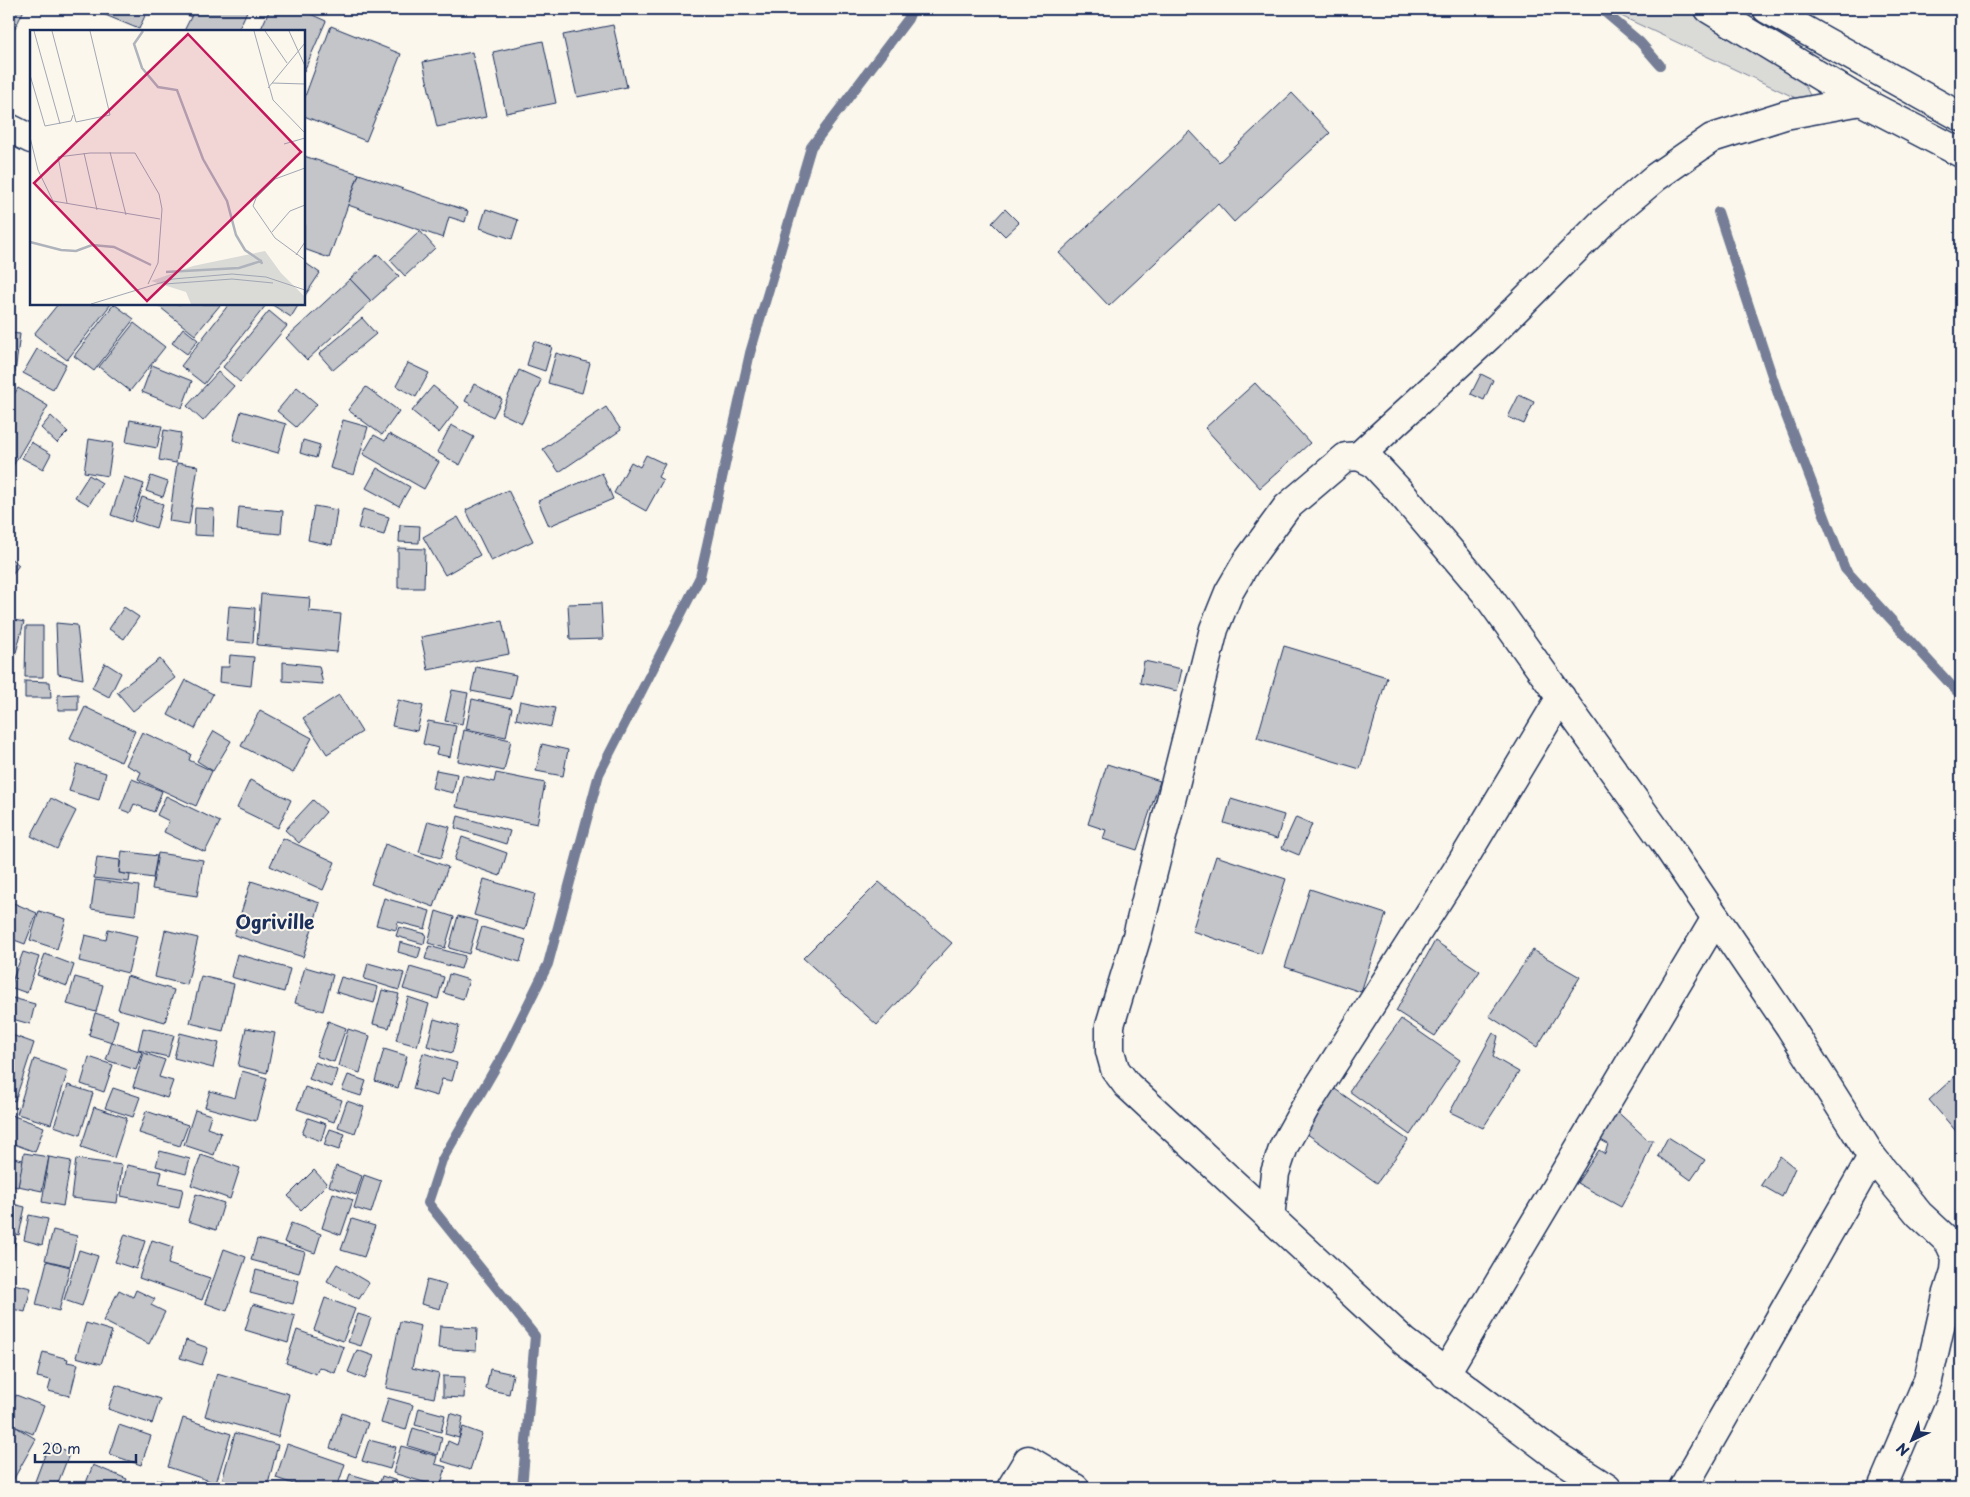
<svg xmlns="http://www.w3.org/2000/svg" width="1970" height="1497" font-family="'Playpen Sans',sans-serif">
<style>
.green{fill:#dadad7;stroke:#7a849a}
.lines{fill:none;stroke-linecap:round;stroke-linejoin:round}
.stream{stroke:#747e96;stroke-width:10}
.building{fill:#c3c5c9;stroke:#1b2f5e}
.street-casing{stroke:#1b2f5e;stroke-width:31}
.secondary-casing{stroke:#1b2f5e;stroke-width:31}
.street{stroke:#fbf7ec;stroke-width:28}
.secondary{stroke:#fbf7ec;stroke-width:28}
.labels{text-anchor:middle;stroke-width:4;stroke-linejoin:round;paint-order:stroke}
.quarter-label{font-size:19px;font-weight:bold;fill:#1b2f5e;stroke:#fbf7ec}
.inset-river{fill:none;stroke:#afb3bb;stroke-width:2.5}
.inset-road{fill:none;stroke:#a1a7b3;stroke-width:1}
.view{fill:#c2185b;fill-opacity:0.15;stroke:#c2185b;stroke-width:2.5}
.inset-edge{fill:none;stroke:#1b2f5e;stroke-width:2.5}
</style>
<rect width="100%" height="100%" fill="#fbf7ec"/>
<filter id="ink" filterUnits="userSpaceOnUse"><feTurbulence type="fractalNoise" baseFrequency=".02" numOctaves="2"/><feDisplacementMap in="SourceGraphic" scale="10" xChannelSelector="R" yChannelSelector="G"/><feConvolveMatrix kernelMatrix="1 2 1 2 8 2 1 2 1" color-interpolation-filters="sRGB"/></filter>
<g filter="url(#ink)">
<polygon class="green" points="1606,9 1763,9 1817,108"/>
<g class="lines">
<g class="stream">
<polyline points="1601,9 1640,42 1660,65"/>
<polyline points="1718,212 1780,400 1845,569 1961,696"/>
<polyline points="522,1488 535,1336 428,1203 442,1160 504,1053 548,964 599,774 700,577 750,353 811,147 908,19 912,9"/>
</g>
</g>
<g class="building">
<polygon points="9,9 24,10 9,40"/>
<polygon points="100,9 148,9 139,29 98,12"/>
<polygon points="174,9 195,9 191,17"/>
<polygon points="195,9 248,9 238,31 184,31"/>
<polygon points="270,9 299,9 326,21 304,71 304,31 260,31"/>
<polygon points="613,25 627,87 577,97 563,35"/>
<polygon points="331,26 401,54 366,141 304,116 304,99"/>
<polygon points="543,41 556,103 506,113 493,52"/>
<polygon points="472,52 486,117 437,127 423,62"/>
<polygon points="1292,93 1330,133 1234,222 1218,204 1109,306 1059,253 1190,131 1219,162"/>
<polygon points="304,156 359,174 329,258 304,249"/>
<polygon points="359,174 468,211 465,222 449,217 443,238 348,205"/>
<polygon points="486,209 518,220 512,239 480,228"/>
<polygon points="1005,209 1019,223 1005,236 992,223"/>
<polygon points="420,231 435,248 405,276 390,260"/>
<polygon points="378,254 399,276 371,301 350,279"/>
<polygon points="304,262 320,273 304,297"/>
<polygon points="350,279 371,301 307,360 286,338"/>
<polygon points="58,304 111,304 67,360 34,334"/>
<polygon points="114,304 134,319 94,371 74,356"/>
<polygon points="156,304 221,304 195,335"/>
<polygon points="229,304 266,305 204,384 181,366"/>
<polygon points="271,304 299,304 291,317"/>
<polygon points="269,311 287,326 240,382 223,367"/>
<polygon points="362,318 376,334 333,370 319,354"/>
<polygon points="134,323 165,347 130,391 99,367"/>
<polygon points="183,328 198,340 187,354 172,343"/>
<polygon points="9,333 20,334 15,373 9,372"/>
<polygon points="534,341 552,347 545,371 527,365"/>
<polygon points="37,349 66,364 53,389 23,373"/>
<polygon points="556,353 590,363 582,393 548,383"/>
<polygon points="408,363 429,373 416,397 396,386"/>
<polygon points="152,365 192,381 182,408 142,392"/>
<polygon points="519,370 541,380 522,423 501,413"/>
<polygon points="218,372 234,386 203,421 187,406"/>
<polygon points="1481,374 1493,380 1484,400 1471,394"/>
<polygon points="1255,383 1310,443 1260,488 1205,428"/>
<polygon points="474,384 502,399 493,417 465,401"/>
<polygon points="433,386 459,407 439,433 412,411"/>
<polygon points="297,387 317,404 296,427 277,411"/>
<polygon points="366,387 399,411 382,435 348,410"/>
<polygon points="18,388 48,406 10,471 9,403"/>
<polygon points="1519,395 1534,402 1524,424 1508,417"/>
<polygon points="606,407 621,430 559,472 543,449"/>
<polygon points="241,411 286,424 278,453 233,440"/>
<polygon points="51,416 68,432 57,443 41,428"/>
<polygon points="130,420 162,426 157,448 126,442"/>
<polygon points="343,420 368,427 354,475 330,468"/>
<polygon points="451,425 474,437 460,465 437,452"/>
<polygon points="164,430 181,433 176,463 159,460"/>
<polygon points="389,434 439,462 424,489 363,454 374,435 385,441"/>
<polygon points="89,439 113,443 108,476 84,472"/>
<polygon points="303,440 320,445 316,458 300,453"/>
<polygon points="31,442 51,454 43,469 22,458"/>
<polygon points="646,455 665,464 658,477 663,480 646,511 614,493 631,462 640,467"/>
<polygon points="177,463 198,466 189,524 169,521"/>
<polygon points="377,468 410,487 399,506 366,488"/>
<polygon points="602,473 613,499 549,526 538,501"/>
<polygon points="89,475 102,483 89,505 75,497"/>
<polygon points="151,476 168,482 163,497 146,491"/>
<polygon points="124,477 144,484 131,522 111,515"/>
<polygon points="508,490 533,541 491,561 466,510"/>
<polygon points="142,497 163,504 156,528 134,521"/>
<polygon points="314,506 337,510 332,545 308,540"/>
<polygon points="239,507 283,511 281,534 237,530"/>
<polygon points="195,508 214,509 213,536 194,535"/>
<polygon points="363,509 389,517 384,535 358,528"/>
<polygon points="458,517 480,555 445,575 423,537"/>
<polygon points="400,525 420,526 419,543 399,542"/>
<polygon points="398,548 425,549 424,588 398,588"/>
<polygon points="9,557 19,565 9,579"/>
<polygon points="261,594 310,598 309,611 341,614 337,652 257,645"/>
<polygon points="601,603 603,639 570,640 568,604"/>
<polygon points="229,606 255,608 253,643 226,641"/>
<polygon points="124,607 139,617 124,639 109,629"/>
<polygon points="9,619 24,622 13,664 9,663"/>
<polygon points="502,621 509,654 428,670 421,637"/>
<polygon points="56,623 77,625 83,679 58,674"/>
<polygon points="26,626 43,626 43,677 25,677"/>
<polygon points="1284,646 1387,677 1360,769 1257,738"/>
<polygon points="230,655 254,657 251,686 219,682 220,667 229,667"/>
<polygon points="160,659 175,678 133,711 117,692"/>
<polygon points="1144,661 1182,669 1177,691 1140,683"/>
<polygon points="283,662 319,666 323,684 283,681"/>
<polygon points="105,663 121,673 109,697 92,688"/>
<polygon points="476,667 516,675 511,699 471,691"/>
<polygon points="186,680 213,694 195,729 168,715"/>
<polygon points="25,681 50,682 51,698 25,698"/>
<polygon points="452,690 468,693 462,724 445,721"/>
<polygon points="78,694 78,710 58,710 58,695"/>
<polygon points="339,695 362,732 327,754 303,718"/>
<polygon points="472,699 512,708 506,737 466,729"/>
<polygon points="398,700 423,706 417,731 392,726"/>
<polygon points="520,701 555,708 551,727 516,719"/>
<polygon points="85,707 135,731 121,762 70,738"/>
<polygon points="260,710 312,738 293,773 241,746"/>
<polygon points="428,721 456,726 450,757 436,754 438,748 423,744"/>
<polygon points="464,730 511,740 504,771 458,761"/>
<polygon points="214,731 231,741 213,771 197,761"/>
<polygon points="142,732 191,754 189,760 212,771 196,806 138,779 141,772 126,765"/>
<polygon points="542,744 568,750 563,776 536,771"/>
<polygon points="77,764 106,773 99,800 69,791"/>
<polygon points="1107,764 1160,781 1137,850 1103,839 1106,830 1088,824"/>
<polygon points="436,770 457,774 453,793 432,788"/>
<polygon points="496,773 545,783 537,824 456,807 463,775 494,782"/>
<polygon points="132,779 162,791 154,812 134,804 130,813 120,809"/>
<polygon points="250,780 291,800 278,828 237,808"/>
<polygon points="166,796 220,822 205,852 164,832 169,821 157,815"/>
<polygon points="51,798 76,811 57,849 31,836"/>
<polygon points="1231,799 1284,815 1277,839 1224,823"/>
<polygon points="313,800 326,812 299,843 285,830"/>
<polygon points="458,816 510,831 506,844 455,828"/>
<polygon points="1296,817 1312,824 1299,855 1282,848"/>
<polygon points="428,821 450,827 441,858 419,852"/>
<polygon points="462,837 507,853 500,876 454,860"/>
<polygon points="283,838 335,862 323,890 270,866"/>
<polygon points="385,844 448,867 434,907 371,884"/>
<polygon points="122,851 157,856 153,878 119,873"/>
<polygon points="158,853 203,860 197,896 152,889"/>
<polygon points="1216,856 1286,879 1261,954 1192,931"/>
<polygon points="97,857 120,860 119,873 130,875 129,882 94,878"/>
<polygon points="484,879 535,894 525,930 474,915"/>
<polygon points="95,880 139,886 135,915 91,909"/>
<polygon points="251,881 320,903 303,957 234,935"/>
<polygon points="879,882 952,943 877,1025 803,958"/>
<polygon points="1310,889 1386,914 1361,992 1285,967"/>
<polygon points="384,898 430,911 425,929 398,922 396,930 376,925"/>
<polygon points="9,901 37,913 25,944 9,938"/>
<polygon points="39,911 66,919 57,949 30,940"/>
<polygon points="436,911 454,917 445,948 428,943"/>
<polygon points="458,916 478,921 469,954 449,948"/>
<polygon points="399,927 426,934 424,944 396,936"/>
<polygon points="482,927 526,940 520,962 475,949"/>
<polygon points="108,929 137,936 128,973 79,961 85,935 106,940"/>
<polygon points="165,930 198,938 187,985 155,977"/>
<polygon points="1435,941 1480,971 1435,1036 1396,1011"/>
<polygon points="400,942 421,948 418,958 398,952"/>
<polygon points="429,946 465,956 461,969 425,959"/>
<polygon points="1533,950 1580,977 1537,1047 1489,1016"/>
<polygon points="23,952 39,957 27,993 10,987"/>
<polygon points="45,954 74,965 67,986 37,975"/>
<polygon points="237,954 290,969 284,992 231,977"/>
<polygon points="368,963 404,973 399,990 364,979"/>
<polygon points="305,967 333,975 323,1011 295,1003"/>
<polygon points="410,967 444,977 438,999 403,989"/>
<polygon points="449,974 469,980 463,999 444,993"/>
<polygon points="127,976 174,990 165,1022 118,1009"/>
<polygon points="201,976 234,984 223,1031 190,1023"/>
<polygon points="75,977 103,985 96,1012 67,1004"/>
<polygon points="341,977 378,987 374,1003 336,992"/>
<polygon points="382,990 399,994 389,1028 373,1024"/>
<polygon points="9,997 35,1004 30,1024 9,1018"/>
<polygon points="408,997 429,1004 417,1046 396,1040"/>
<polygon points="95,1013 118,1020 112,1042 89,1035"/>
<polygon points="434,1019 459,1026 452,1053 427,1046"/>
<polygon points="1401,1019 1460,1060 1410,1135 1349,1091"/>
<polygon points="328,1021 346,1028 334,1062 316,1056"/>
<polygon points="143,1028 174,1035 168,1057 138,1050"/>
<polygon points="246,1028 275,1033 267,1073 238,1066"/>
<polygon points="348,1029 370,1036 360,1073 338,1066"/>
<polygon points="180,1033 219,1043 213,1068 174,1058"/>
<polygon points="1493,1033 1498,1036 1493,1057 1519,1072 1483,1128 1450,1112"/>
<polygon points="9,1034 34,1043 15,1101 9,1099"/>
<polygon points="112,1042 142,1052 136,1070 106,1060"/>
<polygon points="384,1049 407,1056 398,1088 375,1081"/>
<polygon points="144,1053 165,1060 159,1077 173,1081 167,1098 133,1087"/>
<polygon points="423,1053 457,1063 452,1081 442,1079 437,1096 413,1089"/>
<polygon points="89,1057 113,1065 104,1092 81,1084"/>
<polygon points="34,1059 68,1071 51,1124 17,1114"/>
<polygon points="315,1062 337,1070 332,1087 309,1079"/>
<polygon points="242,1071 267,1078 256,1121 205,1107 210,1091 235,1098"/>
<polygon points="1961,1071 1961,1137 1929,1100"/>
<polygon points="348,1075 366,1081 361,1096 342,1090"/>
<polygon points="68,1085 93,1093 80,1135 54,1126"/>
<polygon points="305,1087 342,1100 334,1122 297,1109"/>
<polygon points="1332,1087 1408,1140 1377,1183 1303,1131"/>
<polygon points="113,1088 140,1097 133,1117 105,1108"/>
<polygon points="347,1101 364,1107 355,1133 338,1127"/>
<polygon points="1610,1105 1648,1140 1653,1140 1640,1172 1621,1207 1577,1183 1599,1150 1605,1154 1608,1144 1590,1134"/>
<polygon points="94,1107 127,1118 114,1158 81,1147"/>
<polygon points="195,1110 211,1115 207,1128 221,1133 214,1155 184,1145"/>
<polygon points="146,1111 188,1125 180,1146 139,1133"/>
<polygon points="11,1115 44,1127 35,1152 9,1142 9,1121"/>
<polygon points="308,1118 326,1124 321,1141 302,1134"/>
<polygon points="330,1129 345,1134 339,1150 324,1145"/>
<polygon points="1668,1137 1705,1160 1691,1180 1658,1156"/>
<polygon points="160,1151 190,1159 186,1174 156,1166"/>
<polygon points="24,1153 49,1157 42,1191 18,1186"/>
<polygon points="201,1155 240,1168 230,1199 191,1185"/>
<polygon points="1780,1156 1795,1168 1782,1197 1761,1185"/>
<polygon points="9,1157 23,1160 18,1187 9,1185"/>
<polygon points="49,1157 71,1161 63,1206 42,1202"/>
<polygon points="76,1159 122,1165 117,1203 71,1198"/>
<polygon points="127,1165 162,1172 159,1184 183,1189 179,1208 121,1196"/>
<polygon points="336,1166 362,1176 356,1195 329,1186"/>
<polygon points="314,1170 327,1184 301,1210 288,1196"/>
<polygon points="364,1175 381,1181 371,1213 354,1208"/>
<polygon points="333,1193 353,1200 341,1235 322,1228"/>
<polygon points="196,1194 224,1203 216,1230 188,1221"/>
<polygon points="9,1203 25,1207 19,1235 9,1232"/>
<polygon points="29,1215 48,1219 42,1245 24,1240"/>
<polygon points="352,1219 375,1226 364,1257 341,1250"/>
<polygon points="291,1223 321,1234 315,1253 284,1242"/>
<polygon points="53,1230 77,1236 70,1266 45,1260"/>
<polygon points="125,1234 145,1241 136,1269 115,1262"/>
<polygon points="9,1237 16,1238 9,1270"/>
<polygon points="257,1239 305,1252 299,1273 251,1260"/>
<polygon points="152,1240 173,1247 168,1264 210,1278 202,1300 139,1278"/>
<polygon points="224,1249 246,1257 227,1311 205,1303"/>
<polygon points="79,1250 98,1256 82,1306 64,1300"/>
<polygon points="47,1261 70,1267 59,1311 36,1305"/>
<polygon points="337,1264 369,1283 359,1299 327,1281"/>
<polygon points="256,1270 299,1281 293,1304 250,1293"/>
<polygon points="427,1280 446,1285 440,1309 421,1304"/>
<polygon points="9,1283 31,1288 25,1312 9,1308"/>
<polygon points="119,1290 133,1297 136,1290 155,1299 151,1305 165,1312 149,1344 103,1321"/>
<polygon points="325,1298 355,1309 343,1341 314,1330"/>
<polygon points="253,1304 295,1316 288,1343 245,1330"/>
<polygon points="358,1314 371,1318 361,1346 348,1342"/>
<polygon points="400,1321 421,1326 412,1368 439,1374 434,1398 386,1388"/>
<polygon points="86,1323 112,1331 101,1364 76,1357"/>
<polygon points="440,1326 477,1328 476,1351 438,1348"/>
<polygon points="297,1330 344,1347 335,1373 319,1367 316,1374 286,1363"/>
<polygon points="186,1340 208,1348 202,1365 180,1358"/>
<polygon points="357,1350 374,1356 365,1379 348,1372"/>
<polygon points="43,1352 68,1359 67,1362 78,1364 70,1396 48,1391 51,1380 37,1377"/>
<polygon points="490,1369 513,1374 509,1394 486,1389"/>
<polygon points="217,1373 289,1394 278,1437 205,1416"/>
<polygon points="443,1376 465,1377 464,1398 443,1397"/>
<polygon points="116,1385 160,1399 152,1424 108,1409"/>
<polygon points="16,1395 44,1406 33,1434 9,1424 9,1413"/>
<polygon points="388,1398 413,1405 406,1430 381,1423"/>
<polygon points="419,1408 445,1415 441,1432 415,1425"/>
<polygon points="342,1413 368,1423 356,1457 330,1448"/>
<polygon points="450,1413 463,1417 459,1438 445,1434"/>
<polygon points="183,1418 231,1434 216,1483 168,1467"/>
<polygon points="119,1425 151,1436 141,1465 109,1454"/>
<polygon points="16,1427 36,1439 12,1482 9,1480 9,1441"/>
<polygon points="463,1427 482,1434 470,1470 442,1461 448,1441 457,1445"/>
<polygon points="413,1428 442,1437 438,1455 408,1446"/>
<polygon points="235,1433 278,1445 267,1488 220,1488"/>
<polygon points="369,1440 396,1447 390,1469 362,1461"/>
<polygon points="49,1444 70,1452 56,1488 45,1488 34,1484"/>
<polygon points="287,1444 345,1464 337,1488 305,1488 276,1478"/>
<polygon points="401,1446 437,1456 435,1464 446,1467 440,1487 393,1473"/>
<polygon points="93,1465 127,1479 123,1488 84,1488"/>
<polygon points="350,1474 374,1481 371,1488 345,1488"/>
<polygon points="382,1476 409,1485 408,1488 378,1488"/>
<polygon points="157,1479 180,1487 180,1488 154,1488"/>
</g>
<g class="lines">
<g class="street-casing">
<g id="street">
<polyline points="9,128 31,139"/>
<polyline points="1359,456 1489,336 1603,222 1656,177 1712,138 1785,115 1861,101"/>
<polyline points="1270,1218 1275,1173 1284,1146 1305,1108 1459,867 1561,697"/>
<polyline points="1445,1374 1716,918"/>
<polyline points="1011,1488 1028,1460 1075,1488"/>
<polyline points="1607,1488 1554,1454 1405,1342 1127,1085 1115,1069 1110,1051 1110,1025 1137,936 1214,629 1229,592 1246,563 1287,507 1346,457 1359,456 1373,463 1400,492 1485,592 1663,840 1790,1027 1872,1157 1919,1214 1949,1242 1956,1257 1955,1271 1947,1296 1928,1380 1882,1488"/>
<polyline points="1683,1488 1872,1157"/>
</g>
</g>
<g class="secondary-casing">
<g id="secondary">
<polyline points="1709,9 1861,101 1961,153"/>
<polyline points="1767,9 1961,117"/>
</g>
</g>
<use href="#street" class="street"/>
<use href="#secondary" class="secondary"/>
</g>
</g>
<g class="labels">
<g class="quarter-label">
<text x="275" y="929">Ogriville</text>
</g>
</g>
<g transform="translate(30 30)">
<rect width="275" height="275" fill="#fbf7ec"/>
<path d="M235 221 251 243 275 267V274H161L156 262 121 251 163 236Z" fill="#dadad7"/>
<path class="inset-river" d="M113 1 104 14 112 38 128 57 147 60 173 129 197 171 206 205 215 220 231 231M0 212 31 220 46 221 62 215 84 217 121 235M136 242 209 238 231 231 232 234"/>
<path class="inset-road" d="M4 1 30 94M22 1 46 92 80 85 60 1M224 1 243 70 275 103M235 1 257 33M259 1 275 36M0 45 15 96 41 91 43 85M242 53 275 54M238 58 275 13M0 107 8 140 23 171 130 189M254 114 275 108M80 122 96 185M54 123 67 180M275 138 245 149 226 168 223 176 245 208 275 230M37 173 28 127 60 123H105L129 164 132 179 128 233 118 254M242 202 260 181 275 175M266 225 275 212M135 254 202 249 243 253M61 274 143 249 202 244 236 247 275 260"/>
<path class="view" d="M158 4 271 122 117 271 4 153Z"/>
<rect width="275" height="275" class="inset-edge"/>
</g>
<rect width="1970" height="1497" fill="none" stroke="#fbf7ec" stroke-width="30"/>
<rect x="15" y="15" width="1940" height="1467" fill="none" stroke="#1b2f5e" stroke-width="2" filter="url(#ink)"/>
<g transform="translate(1912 1440) rotate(224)" stroke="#fbf7ec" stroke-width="4" paint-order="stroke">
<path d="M0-4L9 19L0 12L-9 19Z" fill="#1b2f5e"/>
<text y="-8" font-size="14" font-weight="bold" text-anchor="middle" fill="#1b2f5e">N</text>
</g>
<path d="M35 1454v8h101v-8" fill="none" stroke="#1b2f5e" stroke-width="2.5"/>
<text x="42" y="1454" font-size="15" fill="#1b2f5e" stroke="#fbf7ec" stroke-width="4" paint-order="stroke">20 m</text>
</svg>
